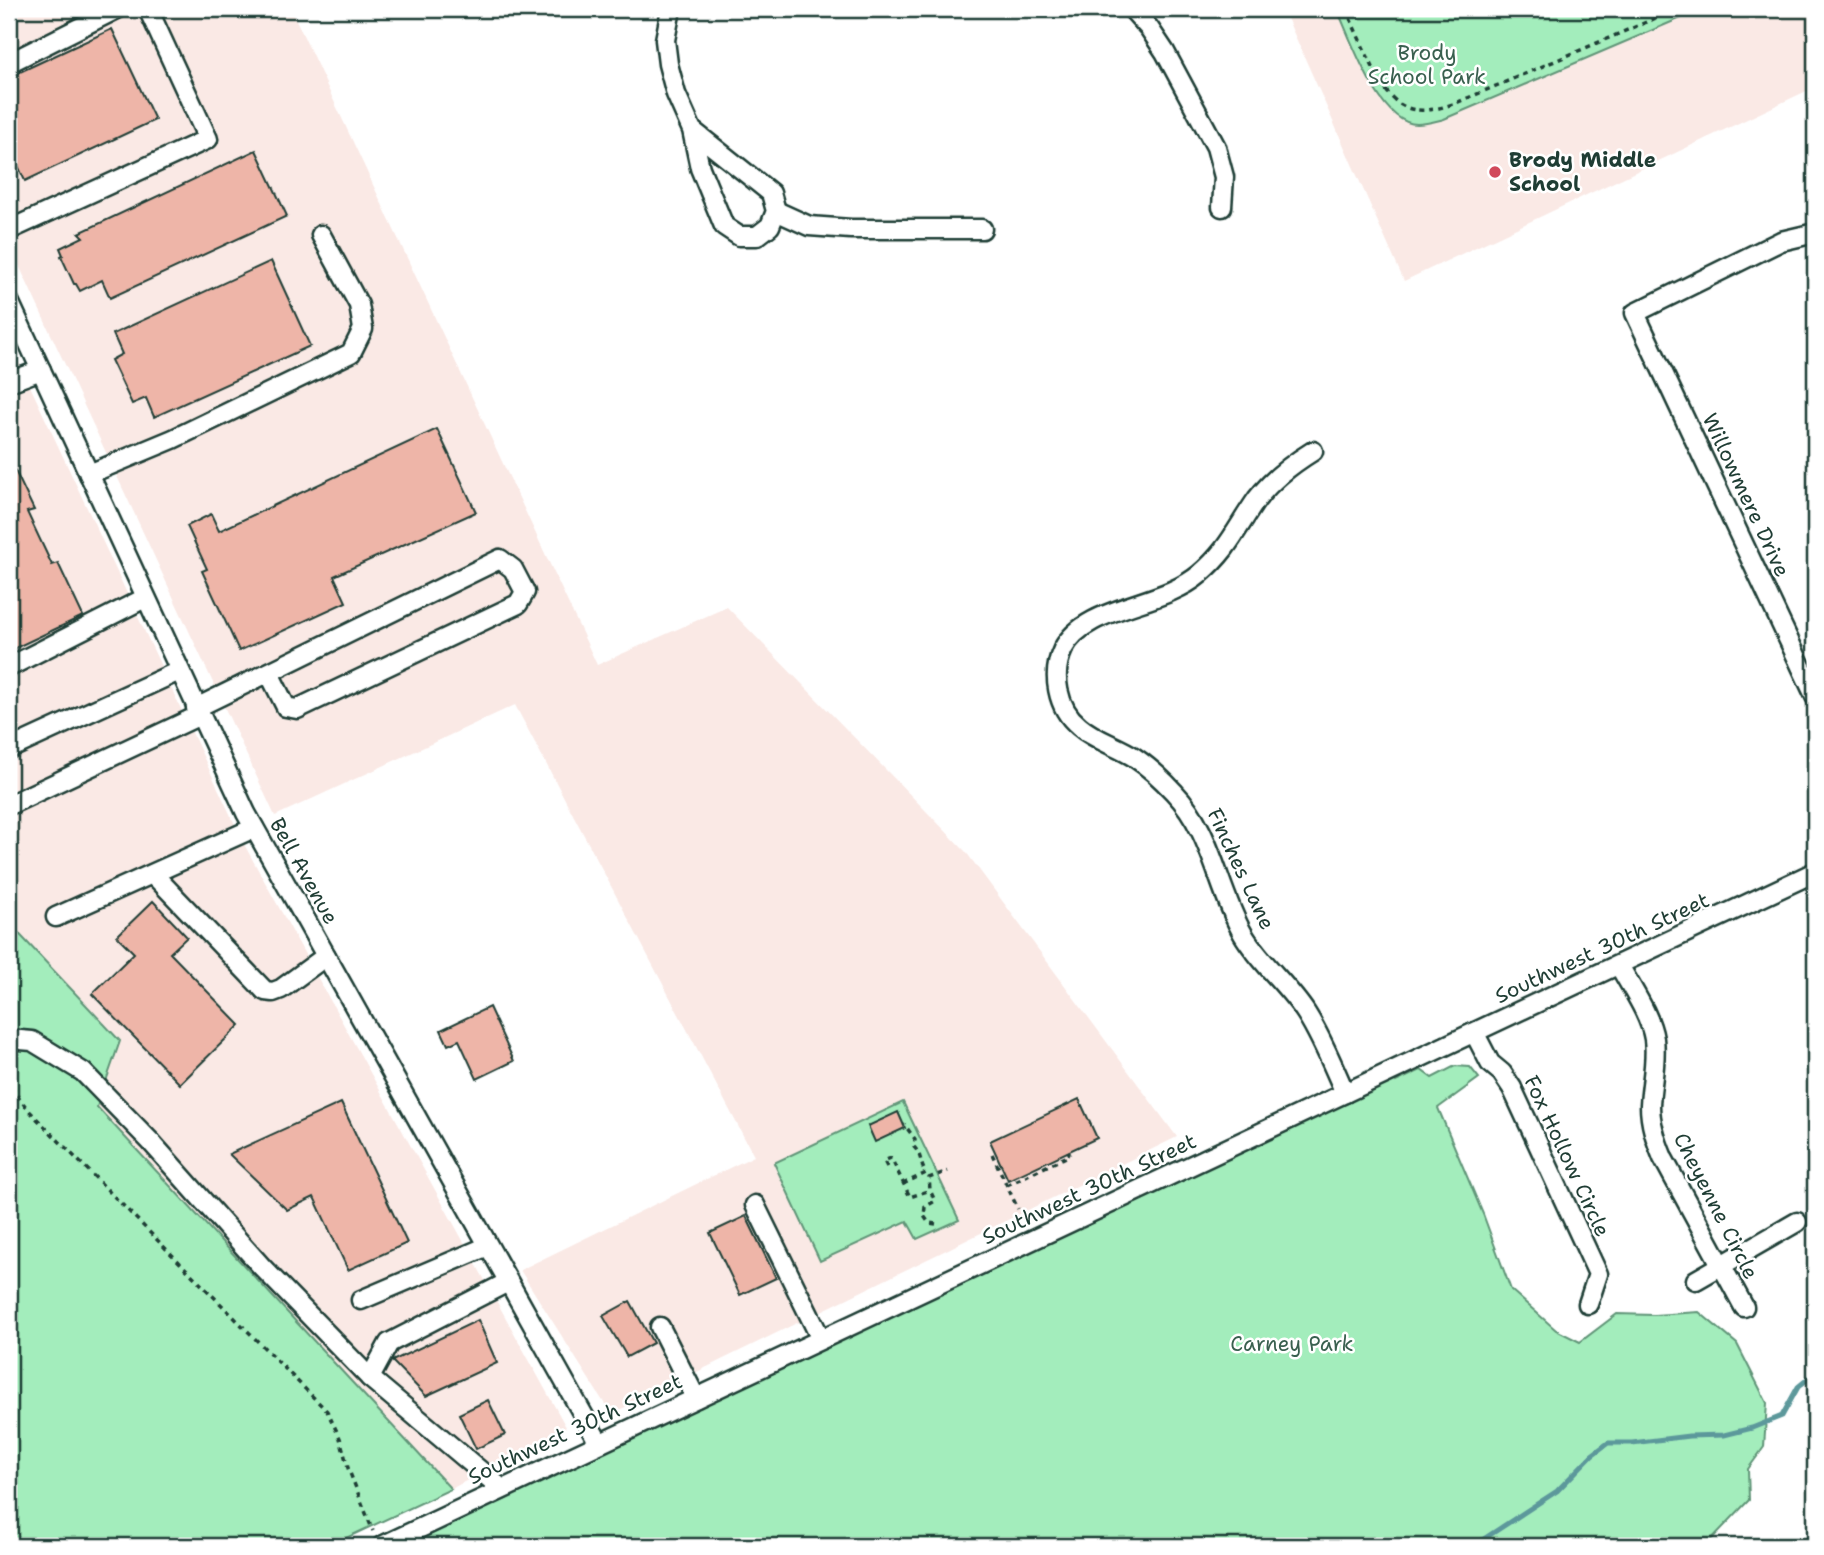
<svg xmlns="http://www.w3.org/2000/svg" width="1824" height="1555" font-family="'Shantell Sans',sans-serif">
<rect width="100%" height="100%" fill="#fff"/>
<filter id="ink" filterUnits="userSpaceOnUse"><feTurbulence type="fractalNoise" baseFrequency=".0143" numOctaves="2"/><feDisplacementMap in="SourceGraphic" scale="14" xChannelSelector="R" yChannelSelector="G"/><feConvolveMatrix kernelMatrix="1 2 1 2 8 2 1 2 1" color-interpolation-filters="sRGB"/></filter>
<g filter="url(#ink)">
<g fill="#fae9e5">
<polygon points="9,9 291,9 597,665 727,607 966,852 1177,1137 611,1414 520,1270 754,1156 515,705 275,816 9,244"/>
<polygon points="1283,9 1815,9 1815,87 1404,281"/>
<polygon points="9,341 245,846 566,1427 451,1489 96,1107 120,1041 9,923"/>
</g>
<g fill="#a3edbc" stroke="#619578" stroke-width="2">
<path d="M1337,9H1702L1444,119C1436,121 1426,124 1417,124C1379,124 1351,39 1337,9Z"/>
<polygon points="9,923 120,1041 97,1107 451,1489 329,1546 9,1546"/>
<polygon points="1455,1066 1470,1067 1479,1078 1438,1108 1483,1214 1511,1290 1556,1330 1580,1342 1617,1314 1654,1315 1699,1312 1737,1344 1767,1403 1764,1447 1748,1469 1749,1500 1705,1546 401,1546 1392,1074 1396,1082 1421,1070 1432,1078"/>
<polygon points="903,1102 959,1220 917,1239 907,1221 820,1261 774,1163"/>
</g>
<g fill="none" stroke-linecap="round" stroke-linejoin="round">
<polyline stroke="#5c989b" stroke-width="5" points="1473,1546 1557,1491 1592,1455 1608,1443 1632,1443 1689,1436 1724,1435 1752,1428 1782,1416 1798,1387 1815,1373"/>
</g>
<g fill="#eeb5a8" stroke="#1f3d34" stroke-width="2">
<polygon points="112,29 155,120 25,181 9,146 9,77"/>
<polygon points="256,150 287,216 110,298 102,280 80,291 76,284 74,284 61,256 63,255 60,248 83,237 79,233"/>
<polygon points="271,261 310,346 154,417 146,398 132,404 111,360 122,354 113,334"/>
<polygon points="437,429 476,512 334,576 346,602 239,651 202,571 207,569 187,526 211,514 219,531"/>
<polygon points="9,458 34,510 27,512 52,565 58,563 83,616 9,651"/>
<polygon points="153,901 187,937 170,953 240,1025 180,1084 92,994 134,953 117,936"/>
<polygon points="489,1007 514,1061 477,1079 459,1040 448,1045 441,1030"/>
<polygon points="1079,1099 1097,1138 1008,1180 990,1141"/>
<polygon points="341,1103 407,1243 348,1270 314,1197 287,1210 229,1154"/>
<polygon points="898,1112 905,1128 875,1142 868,1126"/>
<polygon points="746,1216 776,1278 740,1295 710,1233"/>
<polygon points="630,1301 653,1343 627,1357 603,1316"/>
<polygon points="478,1320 497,1363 426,1396 392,1361"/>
<polygon points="488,1400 505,1435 476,1449 459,1414"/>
</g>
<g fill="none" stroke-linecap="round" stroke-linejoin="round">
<g stroke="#1f3d34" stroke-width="23">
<g id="minor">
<polyline points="671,9 665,40 668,64 676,94 692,130 700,168 724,226 739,236 757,236 770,226 776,211 771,193 692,130"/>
<polyline points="1132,9 1149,28 1165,52 1216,147 1224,177 1222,207"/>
<polyline points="9,63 117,9"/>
<polyline points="776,211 809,226 851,229 982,229"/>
<polyline points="9,230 208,139 148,9"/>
<polyline points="1815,233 1781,241 1635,313 1815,696"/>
<polyline points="9,301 246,813 599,1443"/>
<polyline points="9,382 41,370"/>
<path d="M1313,451C1292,464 1272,479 1257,499C1236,529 1229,549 1200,574C1162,607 1085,605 1063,649C1051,674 1057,708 1079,726C1095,740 1117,746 1134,757C1149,767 1162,779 1174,792C1212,831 1217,888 1243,934C1260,963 1287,984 1306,1013C1322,1038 1333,1066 1345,1093"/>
<polyline points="89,474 173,439 351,353 363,329 359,305 321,235"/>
<polyline points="9,667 145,598"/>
<polyline points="196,708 500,559 513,569 525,592 518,604 297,709 286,707 269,673"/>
<polyline points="9,749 179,671"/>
<polyline points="9,805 200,715"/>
<polyline points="153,874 265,991 273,992 281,989 326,956"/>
<polyline points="56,917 254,828"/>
<path d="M1619,965C1631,988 1650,1014 1654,1039C1657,1062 1651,1083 1650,1105C1650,1124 1656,1141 1663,1158L1744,1307"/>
<polyline points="1475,1034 1490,1063 1502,1073 1512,1088 1598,1274 1588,1304"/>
<polyline points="9,1039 32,1041 83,1072 151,1142 262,1267 370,1378"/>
<polyline points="755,1205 821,1339"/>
<polyline points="1696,1280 1797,1222"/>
<polyline points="361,1300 488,1246"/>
<polyline points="660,1327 696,1398"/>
<polyline points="502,1489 370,1378 389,1343 508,1282"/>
<polyline points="382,1546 1815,872"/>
</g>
</g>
<g stroke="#1f3d34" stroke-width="3.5" stroke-dasharray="5 5" stroke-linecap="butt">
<path d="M1346,9C1354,27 1362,45 1371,63C1391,107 1408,120 1456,103L1677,9"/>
<path d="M9,1077C12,1098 44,1125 59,1141L327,1411L340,1438L348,1468L373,1531"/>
<polyline points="992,1154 1018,1209"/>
<polyline points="887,1167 884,1161 891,1158 910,1197 930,1190"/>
<path d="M903,1184L926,1173C920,1165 922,1155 914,1147L915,1139L904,1124"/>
<polyline points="1007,1185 1070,1155 1068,1151"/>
<polyline points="936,1224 929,1223 924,1216 925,1207 935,1201 930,1190 929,1178 948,1171"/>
<polyline points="1151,1546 1163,1545"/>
<polyline points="1162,1546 1176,1539"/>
</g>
<use href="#minor" stroke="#fff" stroke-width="18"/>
</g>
</g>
<circle fill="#d1495b" stroke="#fff" stroke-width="2.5" cx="1495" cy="172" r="7"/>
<g text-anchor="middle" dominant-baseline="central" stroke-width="5" stroke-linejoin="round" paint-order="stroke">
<g font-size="21" fill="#39604f" stroke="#fff">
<text x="1427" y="53">Brody<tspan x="1427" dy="24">School Park</tspan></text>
<text x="1292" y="1344">Carney Park</text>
</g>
<g font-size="21" font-weight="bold" fill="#1f3d34" stroke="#fff" text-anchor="start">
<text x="1509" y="160">Brody Middle<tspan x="1509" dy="24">School</tspan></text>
</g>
<g font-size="21" fill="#1f3d34" stroke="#fff">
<text transform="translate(1746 495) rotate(65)">Willowmere Drive</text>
<text transform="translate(1241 869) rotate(65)">Finches Lane</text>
<text transform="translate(304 871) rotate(61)">Bell Avenue</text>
<text transform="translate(1602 948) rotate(-25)">Southwest 30th Street</text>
<text transform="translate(1567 1156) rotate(65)">Fox Hollow Circle</text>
<text transform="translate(1089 1189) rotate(-25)">Southwest 30th Street</text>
<text transform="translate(1716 1206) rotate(63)">Cheyenne Circle</text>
<text transform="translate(575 1429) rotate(-25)">Southwest 30th Street</text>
</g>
</g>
<rect width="1824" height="1555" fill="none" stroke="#fff" stroke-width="35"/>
<rect x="18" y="18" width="1789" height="1520" fill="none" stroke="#1f3d34" stroke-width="2.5" filter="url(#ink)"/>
</svg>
